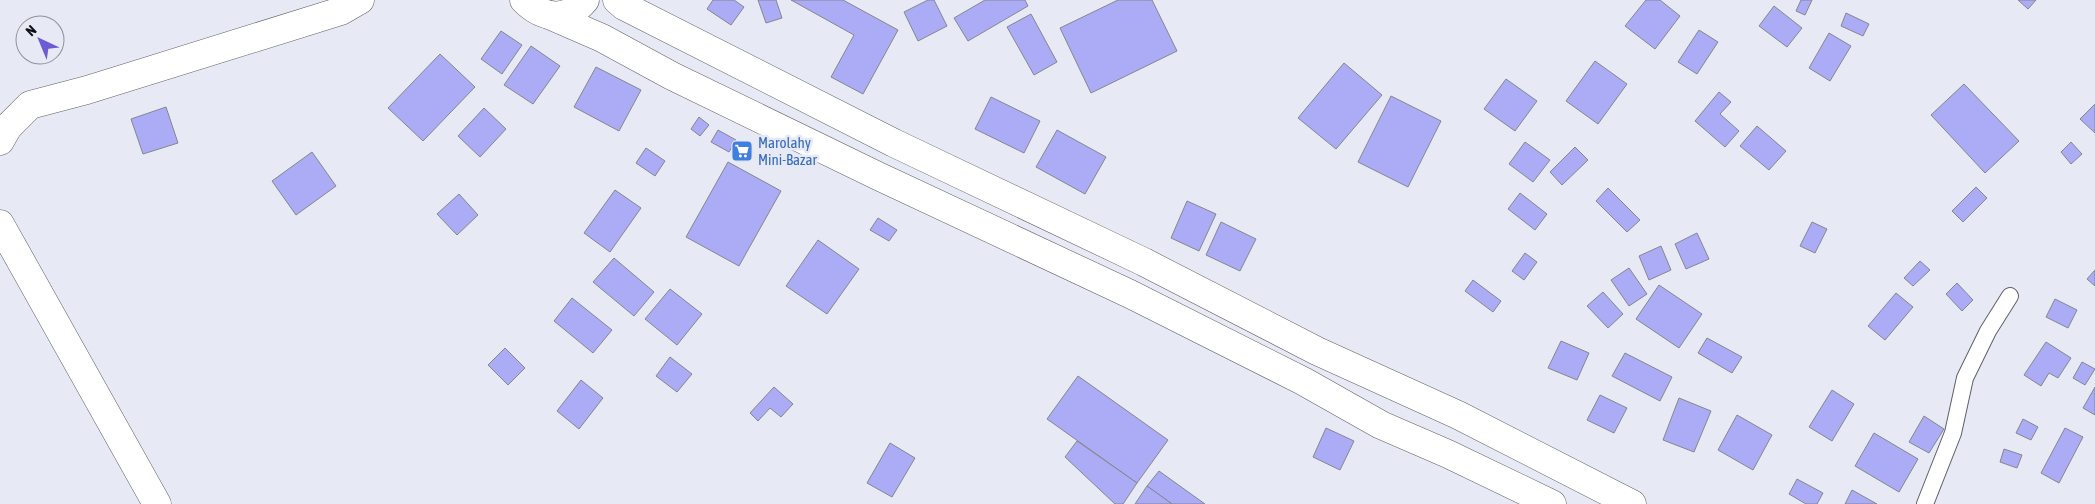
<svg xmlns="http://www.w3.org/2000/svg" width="2095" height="504" font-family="'Asap Condensed',sans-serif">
<rect width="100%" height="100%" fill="#e7e9f4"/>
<g fill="#abacf5" stroke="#858690">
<polygon points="713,0 734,0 744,7 731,25 707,9"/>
<polygon points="758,0 776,0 782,18 766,23"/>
<polygon points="791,0 843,0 898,30 863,94 831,77 854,35"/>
<polygon points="928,0 934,0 947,26 918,41 904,12"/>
<polygon points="985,0 1025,0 1028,6 968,41 954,18"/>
<polygon points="1118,0 1152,0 1177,51 1091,93 1060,28"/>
<polygon points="1646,0 1660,0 1680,16 1655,49 1625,26"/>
<polygon points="1801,0 1812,0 1805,15 1796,11"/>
<polygon points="2018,0 2036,0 2028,9"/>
<polygon points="1774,6 1802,28 1787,47 1759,26"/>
<polygon points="1846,13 1869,24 1863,36 1841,26"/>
<polygon points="1031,14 1057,62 1034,75 1007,27"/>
<polygon points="1699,30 1718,42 1697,74 1678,62"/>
<polygon points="501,31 522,45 502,74 481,59"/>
<polygon points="1829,33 1851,46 1830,81 1809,68"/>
<polygon points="531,46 560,66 533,104 504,85"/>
<polygon points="440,54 475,87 423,141 388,108"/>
<polygon points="1595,61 1627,84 1598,124 1566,101"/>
<polygon points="1344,63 1382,95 1336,149 1298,118"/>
<polygon points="596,67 641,90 619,131 574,107"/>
<polygon points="1506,79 1537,101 1515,131 1484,109"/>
<polygon points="1964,84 2019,141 1985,173 1931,115"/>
<polygon points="1719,92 1731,102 1720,114 1739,131 1725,147 1695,121"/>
<polygon points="1391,96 1441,121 1408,187 1358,162"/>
<polygon points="991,97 1040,121 1024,153 975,129"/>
<polygon points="2095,104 2095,133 2080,119"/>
<polygon points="166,107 178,143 143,154 131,119"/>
<polygon points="484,108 506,129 480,157 458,136"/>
<polygon points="699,117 709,125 700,136 691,129"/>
<polygon points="1757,126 1786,151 1769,170 1740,146"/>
<polygon points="718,130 736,140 729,152 711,142"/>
<polygon points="1057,130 1106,157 1085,194 1036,167"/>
<polygon points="1525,142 1550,160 1533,182 1509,164"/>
<polygon points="2071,142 2082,154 2071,164 2061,152"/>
<polygon points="1575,147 1588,160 1562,185 1550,172"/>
<polygon points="646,148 665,161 655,176 636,163"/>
<polygon points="312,152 336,186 296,215 272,181"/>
<polygon points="728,162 781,191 739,266 686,237"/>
<polygon points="1976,187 1987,198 1963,222 1952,211"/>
<polygon points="1608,188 1640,220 1627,232 1596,201"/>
<polygon points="615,190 641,208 610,252 584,233"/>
<polygon points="1520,193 1547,214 1535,230 1508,209"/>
<polygon points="459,194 478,215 457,235 437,214"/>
<polygon points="1187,201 1216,214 1199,251 1171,238"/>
<polygon points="878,218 897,230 889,241 870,230"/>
<polygon points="1221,222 1256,239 1240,271 1206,255"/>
<polygon points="1812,222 1827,229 1815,253 1800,246"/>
<polygon points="1697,233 1709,259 1686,269 1675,244"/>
<polygon points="818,240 859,269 827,314 786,286"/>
<polygon points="1661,246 1671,270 1649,280 1639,256"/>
<polygon points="1525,253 1537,262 1524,280 1512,271"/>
<polygon points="614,258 654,292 634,316 593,282"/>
<polygon points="1920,261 1930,270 1913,286 1904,278"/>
<polygon points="1629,268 1647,294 1629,306 1611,280"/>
<polygon points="2095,270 2095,286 2087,279"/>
<polygon points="1473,280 1501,301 1493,312 1465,291"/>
<polygon points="1957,283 1973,300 1962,311 1946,294"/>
<polygon points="1659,285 1702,314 1679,348 1636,319"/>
<polygon points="670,289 702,314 677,345 645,319"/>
<polygon points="1603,292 1623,314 1608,328 1587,306"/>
<polygon points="1896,293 1913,307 1885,340 1868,326"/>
<polygon points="572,298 612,330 593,353 554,321"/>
<polygon points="2055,299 2077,310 2068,328 2046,317"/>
<polygon points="1707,338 1742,357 1732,373 1698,353"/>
<polygon points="1561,341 1589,353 1577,380 1548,368"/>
<polygon points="2046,342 2071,358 2058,378 2049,373 2041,386 2024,375"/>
<polygon points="505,348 525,368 508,385 488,365"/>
<polygon points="1625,353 1672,377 1660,401 1612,376"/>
<polygon points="670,357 692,374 677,392 656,376"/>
<polygon points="2082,362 2095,369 2085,385 2073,378"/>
<polygon points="1078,376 1168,440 1137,483 1047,419"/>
<polygon points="581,380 603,398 579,429 557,411"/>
<polygon points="774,387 793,404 781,417 770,408 758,421 750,413"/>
<polygon points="2095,387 2095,415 2083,408"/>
<polygon points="1832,390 1854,404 1832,441 1809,427"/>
<polygon points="1600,395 1627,408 1614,433 1587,420"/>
<polygon points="1679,398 1711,411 1694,452 1663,440"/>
<polygon points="1737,415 1772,435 1753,470 1718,450"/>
<polygon points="1924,416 1944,429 1929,453 1909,442"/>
<polygon points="2023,419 2038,427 2031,440 2016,433"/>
<polygon points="1326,428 1354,441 1340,470 1313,457"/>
<polygon points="2065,428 2083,437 2059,483 2041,473"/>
<polygon points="1874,433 1918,459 1899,492 1855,466"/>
<polygon points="1077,441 1137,483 1123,504 1115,504 1065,457"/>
<polygon points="890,443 915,458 892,497 867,483"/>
<polygon points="2004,449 2022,455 2017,468 2000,462"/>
<polygon points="1159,471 1205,504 1172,504 1147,486"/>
<polygon points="1797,479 1823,493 1817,504 1806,504 1789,494"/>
<polygon points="1147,486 1172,504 1135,504"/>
<polygon points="1852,490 1877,504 1845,504"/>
</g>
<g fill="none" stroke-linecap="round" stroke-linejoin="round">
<g stroke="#5f616a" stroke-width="18">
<polyline id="service" points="1925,504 1953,433 1965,378 1988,331 2010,296"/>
</g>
<g stroke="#5f616a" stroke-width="29">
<g id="minor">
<polyline points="0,141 8,127 30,105 87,90 341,11 360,0"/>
<polyline points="0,224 157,504"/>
</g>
</g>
<g stroke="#5f616a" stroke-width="29">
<g id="tertiary">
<path d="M524,0C543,19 567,22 585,0"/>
<polyline points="617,0 624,6 894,143 1144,262 1317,351 1458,415 1632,504"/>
<polyline points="549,15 602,38 672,76 878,176 1130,294 1303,381 1381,425 1448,454 1552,504"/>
</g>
</g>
<use href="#service" stroke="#fff" stroke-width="16"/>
<use href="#minor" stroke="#fff" stroke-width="28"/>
<use href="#tertiary" stroke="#fff" stroke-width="28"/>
</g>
<defs>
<g id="supermarket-square" transform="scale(1.125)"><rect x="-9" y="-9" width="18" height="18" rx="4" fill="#3f7fe0" stroke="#e7e9f4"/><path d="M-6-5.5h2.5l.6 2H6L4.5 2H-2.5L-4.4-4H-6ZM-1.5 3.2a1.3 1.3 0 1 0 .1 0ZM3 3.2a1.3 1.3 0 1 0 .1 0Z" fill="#fff"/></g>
</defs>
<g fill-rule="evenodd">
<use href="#supermarket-square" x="742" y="151"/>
</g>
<g text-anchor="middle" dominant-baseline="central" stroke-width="5" stroke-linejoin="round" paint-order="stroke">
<g font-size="15" fill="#366cbe" stroke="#e7e9f4" text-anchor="start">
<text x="758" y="142">Marolahy<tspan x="758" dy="17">Mini-Bazar</tspan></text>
</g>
</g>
<g transform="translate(40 40) rotate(316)"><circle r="24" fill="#e7e9f4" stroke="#90919a"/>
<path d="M0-4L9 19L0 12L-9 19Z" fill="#6b5bd5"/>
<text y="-8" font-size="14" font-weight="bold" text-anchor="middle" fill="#0d0e12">N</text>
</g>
</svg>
